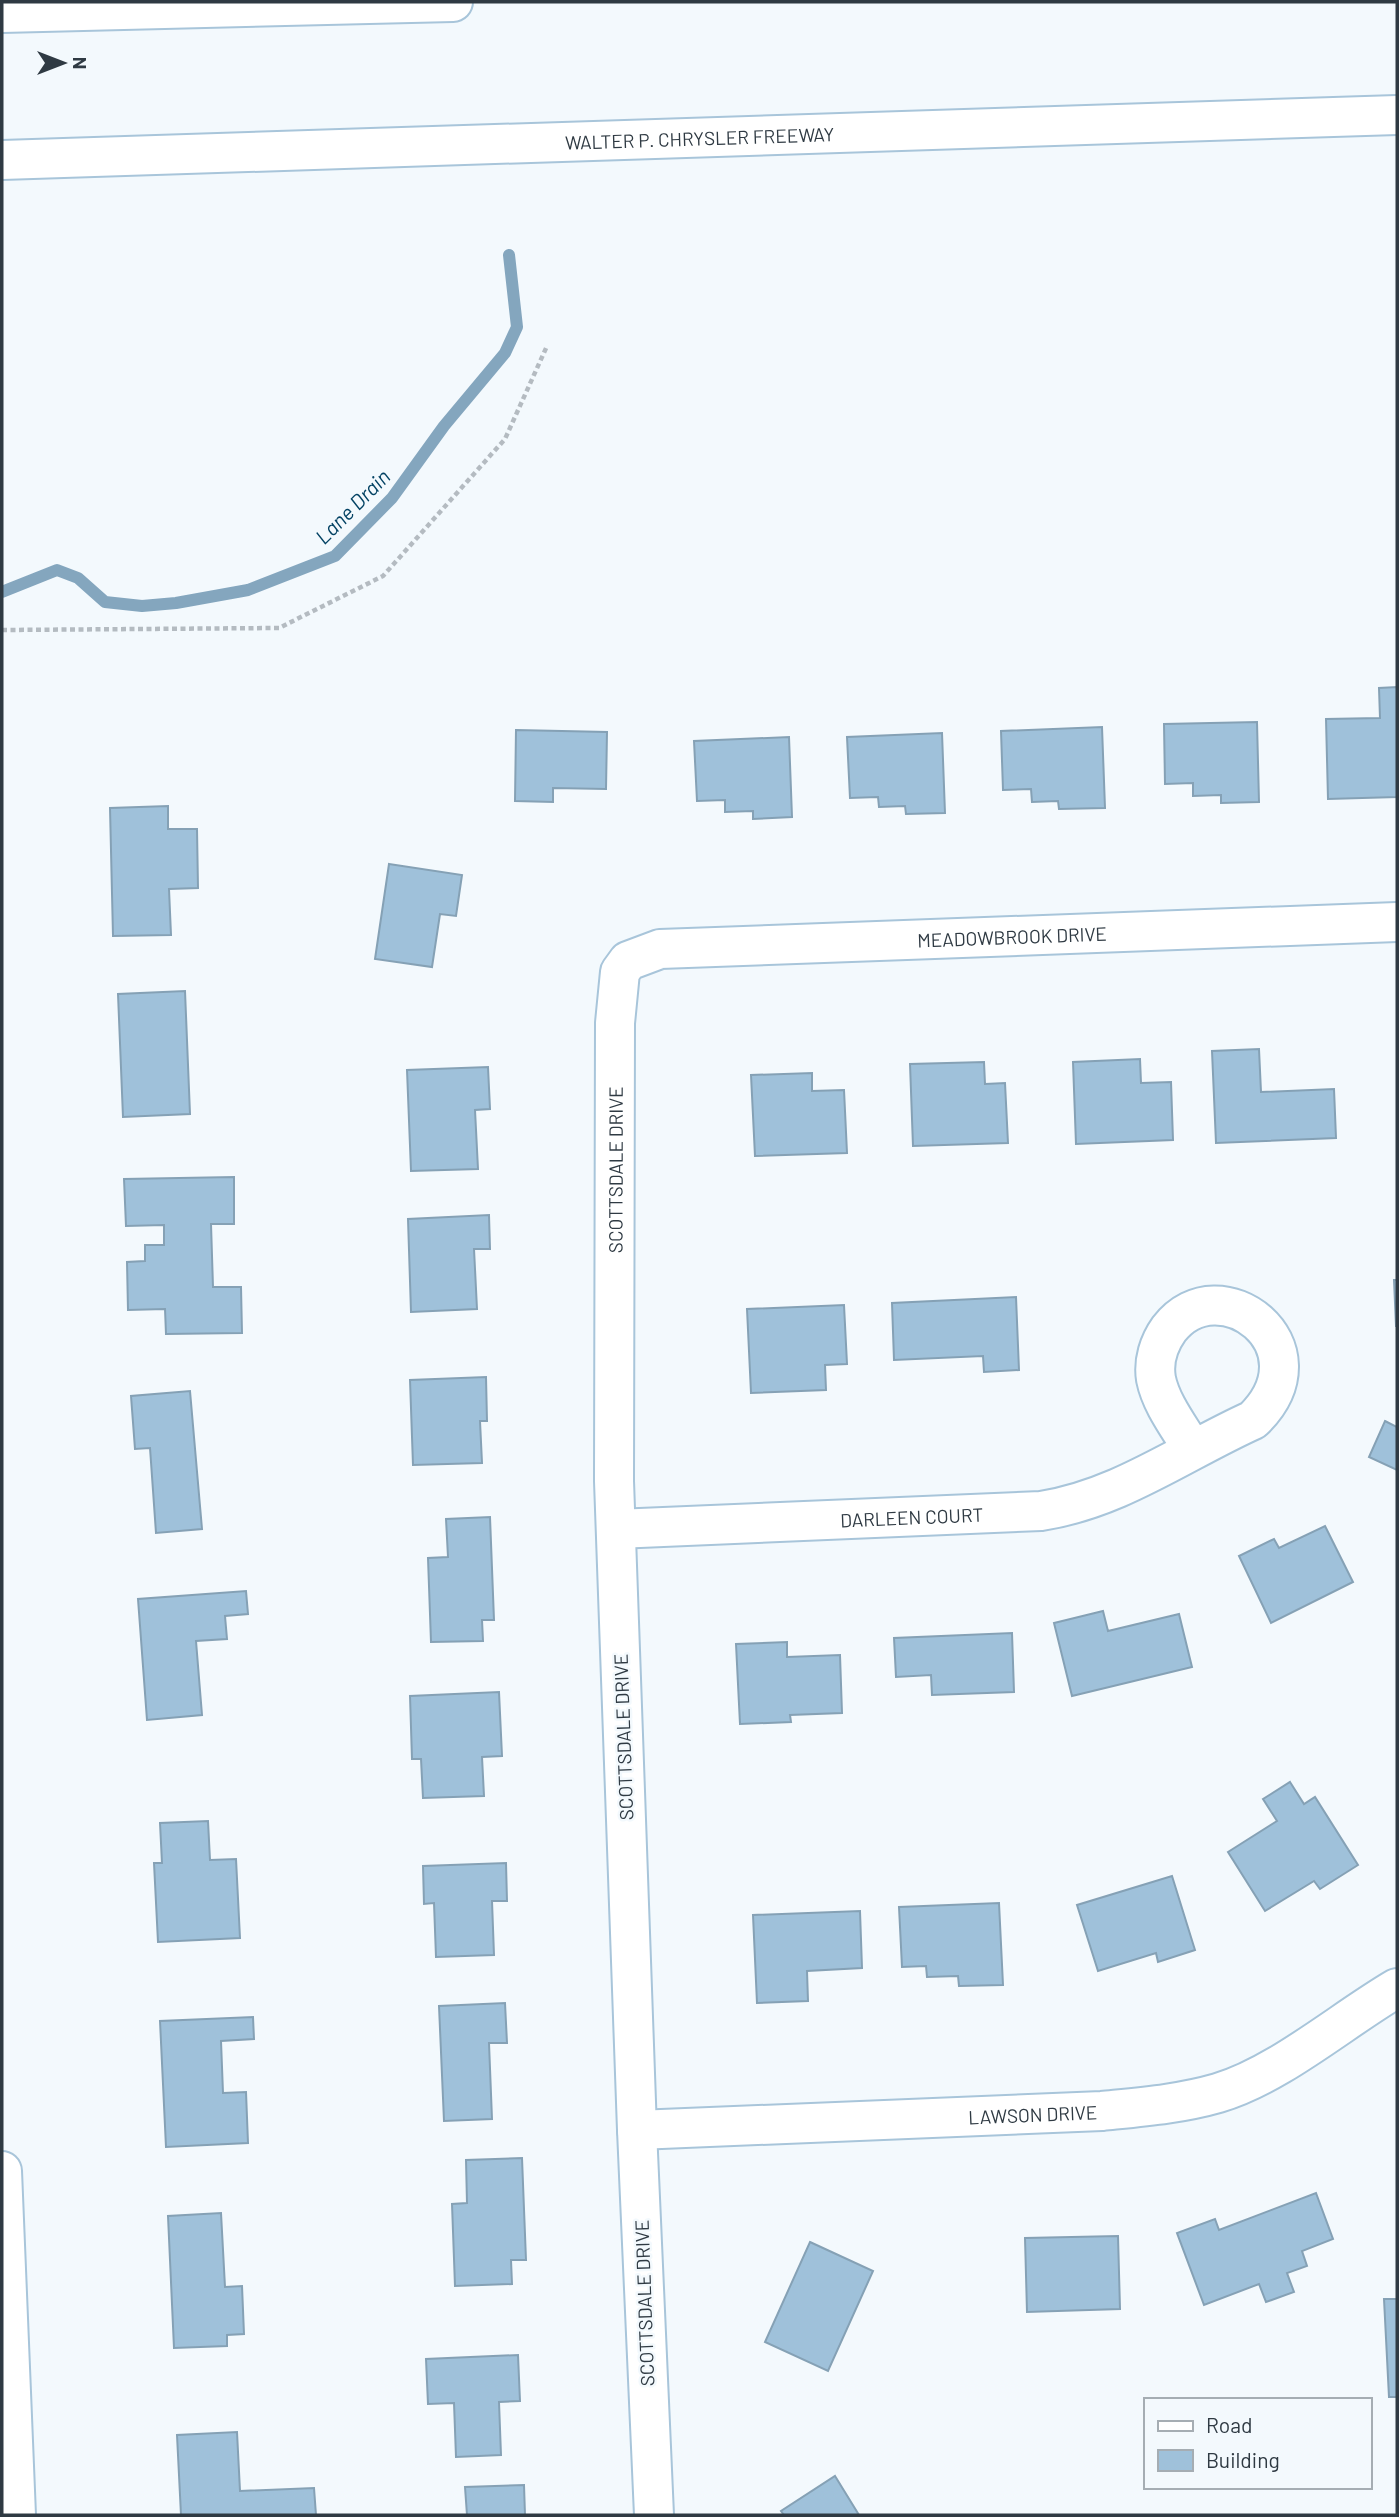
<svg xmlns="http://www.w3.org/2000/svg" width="1399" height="2517" font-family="Barlow,sans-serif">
<rect width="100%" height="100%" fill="#f3f9fd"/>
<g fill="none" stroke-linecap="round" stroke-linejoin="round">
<polyline stroke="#84a6be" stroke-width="12" points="2,592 57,570 78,578 105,602 142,606 176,603 248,590 335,556 392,498 444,426 505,353 517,327 509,255"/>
</g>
<g fill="#9fc1da" stroke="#85a1b5" stroke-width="2">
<polygon points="1397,687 1397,797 1328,799 1326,719 1380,718 1379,688"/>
<polygon points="1257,722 1259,802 1221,803 1221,795 1193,796 1193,783 1165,784 1164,724"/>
<polygon points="1102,727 1105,808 1059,809 1058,801 1032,802 1031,789 1003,790 1001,731"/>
<polygon points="516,730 607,732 606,789 553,788 553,802 515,801"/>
<polygon points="942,733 945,813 906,814 905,806 879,807 878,797 850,798 847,737"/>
<polygon points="789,737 792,817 753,819 753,811 725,812 725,800 697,801 694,741"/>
<polygon points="168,806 168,829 197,829 198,888 169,889 171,935 113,936 110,808"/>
<polygon points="389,864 462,875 456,916 440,914 432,967 375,959"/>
<polygon points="185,991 190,1114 123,1117 118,994"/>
<polygon points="1259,1049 1261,1092 1334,1089 1336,1138 1216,1143 1212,1051"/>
<polygon points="1140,1059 1141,1083 1171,1082 1173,1140 1076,1144 1073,1062"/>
<polygon points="984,1062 985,1084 1005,1083 1008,1143 913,1146 910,1064"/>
<polygon points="488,1067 490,1109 475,1110 478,1169 411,1171 407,1070"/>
<polygon points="812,1073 812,1091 844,1090 847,1153 755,1156 751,1075"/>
<polygon points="234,1177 234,1224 211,1224 213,1287 241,1287 242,1333 166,1334 165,1309 128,1310 127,1262 145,1261 145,1245 164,1245 164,1225 126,1226 124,1179"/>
<polygon points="489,1215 490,1249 474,1249 477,1309 411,1312 408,1219"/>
<polygon points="1394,1280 1397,1280 1397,1326 1396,1326"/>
<polygon points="1016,1297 1019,1370 984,1372 983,1356 894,1360 892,1303"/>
<polygon points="844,1305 847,1364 825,1365 826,1390 751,1393 747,1309"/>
<polygon points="486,1377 487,1421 480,1421 482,1463 413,1465 410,1380"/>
<polygon points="190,1391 202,1529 156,1533 150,1448 135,1449 131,1396"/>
<polygon points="1385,1421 1397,1427 1397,1470 1369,1457"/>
<polygon points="490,1517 494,1620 482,1620 483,1641 431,1642 428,1558 448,1557 446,1519"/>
<polygon points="1325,1526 1353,1582 1271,1623 1239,1556 1274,1539 1279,1548"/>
<polygon points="246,1591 248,1614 225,1616 227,1639 196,1641 202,1715 147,1720 138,1599"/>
<polygon points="1103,1611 1108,1631 1179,1614 1192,1667 1072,1696 1054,1623"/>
<polygon points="1012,1633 1014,1692 932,1695 931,1675 896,1677 894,1638"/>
<polygon points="787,1642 787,1657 840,1655 842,1713 790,1715 791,1722 740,1724 736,1644"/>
<polygon points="499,1692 502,1756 482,1757 484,1796 423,1798 421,1759 412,1759 410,1696"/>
<polygon points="1290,1782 1304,1804 1315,1797 1358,1865 1320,1889 1314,1881 1265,1911 1228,1852 1277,1821 1263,1799"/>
<polygon points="208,1821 210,1860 236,1859 240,1938 158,1942 154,1863 162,1863 160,1823"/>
<polygon points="506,1863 507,1901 492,1901 494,1955 436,1957 434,1903 424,1904 423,1866"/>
<polygon points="1172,1876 1195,1950 1158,1962 1156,1953 1098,1971 1077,1905"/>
<polygon points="999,1903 1003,1985 959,1986 958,1976 927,1977 926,1966 902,1967 899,1907"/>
<polygon points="860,1911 862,1968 807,1971 808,2001 757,2003 753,1915"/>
<polygon points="505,2003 507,2043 489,2043 492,2119 444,2121 439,2006"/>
<polygon points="253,2017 254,2039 221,2041 223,2093 246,2092 248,2143 166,2147 160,2021"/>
<polygon points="522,2158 526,2260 511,2260 512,2284 455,2286 452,2204 467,2203 466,2160"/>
<polygon points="1316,2193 1333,2239 1302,2251 1307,2266 1287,2273 1294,2292 1266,2302 1259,2284 1204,2305 1177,2233 1215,2219 1219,2230"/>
<polygon points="221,2213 225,2287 242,2286 244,2334 227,2335 227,2346 174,2348 168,2216"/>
<polygon points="1118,2236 1120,2309 1027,2312 1025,2238"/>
<polygon points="810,2242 873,2271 828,2371 765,2342"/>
<polygon points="1384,2299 1397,2299 1397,2397 1389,2397"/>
<polygon points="518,2355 520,2401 499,2402 501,2455 456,2457 454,2403 428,2404 426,2359"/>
<polygon points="237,2432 240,2491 314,2488 316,2515 181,2515 177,2435"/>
<polygon points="835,2476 859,2515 784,2515 781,2511"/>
<polygon points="524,2485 525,2515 467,2515 465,2487"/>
</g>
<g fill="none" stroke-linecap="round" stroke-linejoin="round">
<g stroke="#a8c5da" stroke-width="42">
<g id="minor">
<path id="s1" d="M616,1529L1041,1511C1119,1499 1182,1452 1253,1420C1329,1346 1219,1264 1169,1329C1159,1343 1153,1361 1156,1379C1161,1404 1180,1428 1193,1450"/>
<path id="s2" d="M637,2130L1102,2111C1141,2107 1180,2104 1218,2093C1279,2075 1342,2020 1397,1988"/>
<polyline points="2,2171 16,2515"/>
<path id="s3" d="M654,2515L637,2130L614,1481L615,1023L620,972L628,961L660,949L1397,922"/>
</g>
</g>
<g stroke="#a8c5da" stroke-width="42">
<g id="highway">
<polyline points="2,13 453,2"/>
<path id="s4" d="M2,160L1397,115"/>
</g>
</g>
<polyline stroke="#b4bbc1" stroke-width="4.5" stroke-dasharray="5 3.5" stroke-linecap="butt" points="2,630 279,628 383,576 505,439 547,346"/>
<use href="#minor" stroke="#fff" stroke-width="38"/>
<use href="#highway" stroke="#fff" stroke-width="38"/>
</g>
<g text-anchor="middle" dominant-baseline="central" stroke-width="5" stroke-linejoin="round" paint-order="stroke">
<g font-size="19" fill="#2f3a43" stroke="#f3f9fd">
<text stroke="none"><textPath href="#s4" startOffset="698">WALTER P. CHRYSLER FREEWAY</textPath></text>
<text stroke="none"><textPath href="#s3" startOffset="1944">MEADOWBROOK DRIVE</textPath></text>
<text stroke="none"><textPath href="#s3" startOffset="1346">SCOTTSDALE DRIVE</textPath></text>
<text stroke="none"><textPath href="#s1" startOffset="296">DARLEEN COURT</textPath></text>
<text transform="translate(623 1737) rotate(-92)">SCOTTSDALE DRIVE</text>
<text stroke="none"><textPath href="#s2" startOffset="396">LAWSON DRIVE</textPath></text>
<text transform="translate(644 2303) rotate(-92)">SCOTTSDALE DRIVE</text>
</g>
<g font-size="21" font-style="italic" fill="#044364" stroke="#f3f9fd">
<text transform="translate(352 506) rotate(-45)">Lane Drain</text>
</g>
</g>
<rect width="1399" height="2517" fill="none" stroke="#2f3a43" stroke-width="7"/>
<rect x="1144" y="2398" width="228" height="91" fill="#f3f9fd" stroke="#a5adb3" stroke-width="2"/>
<rect x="1158" y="2421" width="35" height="10" fill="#ffffff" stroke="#a5adb3" stroke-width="2"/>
<text x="1206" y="2433" font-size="21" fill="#2f3a43">Road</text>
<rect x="1158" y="2450" width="35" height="21" fill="#9fc1da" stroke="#a5adb3" stroke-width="2"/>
<text x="1206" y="2468" font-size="21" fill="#2f3a43">Building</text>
<g transform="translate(63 63) rotate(90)" stroke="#f3f9fd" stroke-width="5" paint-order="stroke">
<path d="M0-5L12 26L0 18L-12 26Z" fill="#2f3a43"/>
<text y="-10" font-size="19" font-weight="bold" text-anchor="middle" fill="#2f3a43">N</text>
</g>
</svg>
